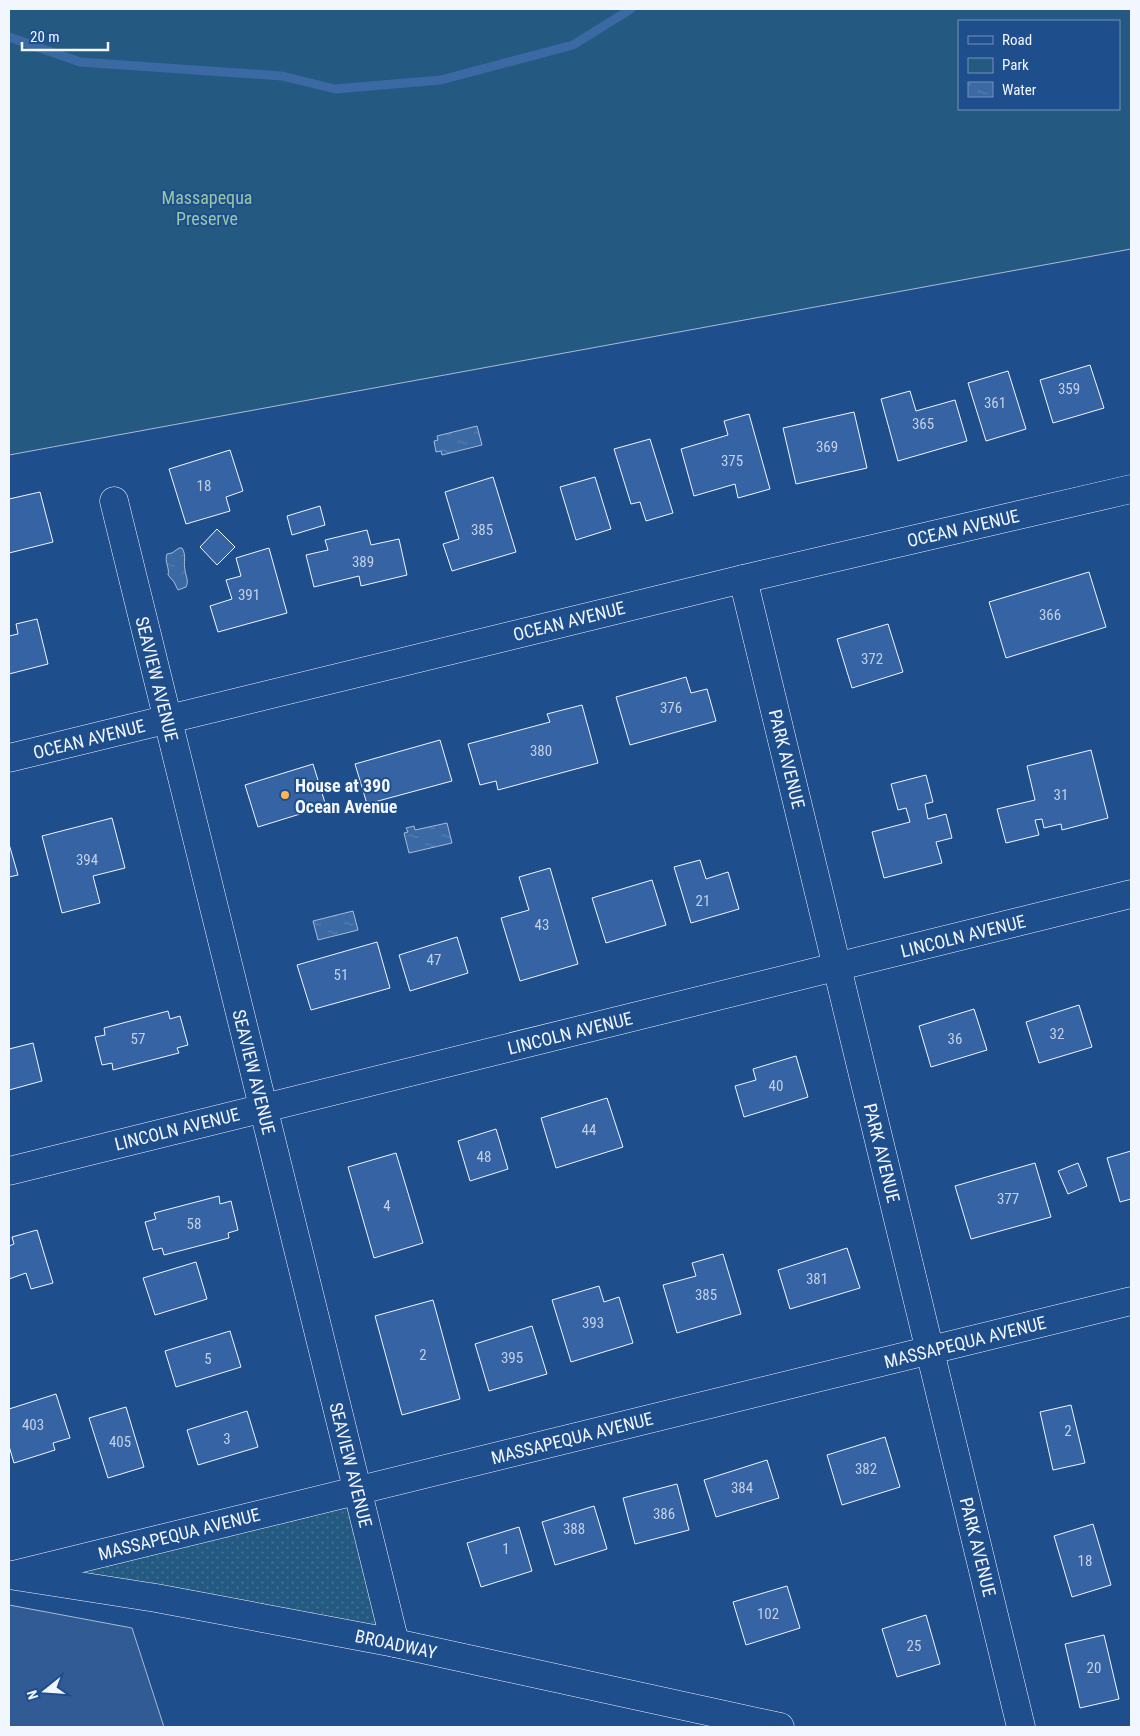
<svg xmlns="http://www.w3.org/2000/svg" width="1140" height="1736" font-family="'Roboto Condensed',sans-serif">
<defs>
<pattern id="grass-dots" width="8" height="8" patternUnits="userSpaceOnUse" patternTransform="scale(1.25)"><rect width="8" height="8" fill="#245a82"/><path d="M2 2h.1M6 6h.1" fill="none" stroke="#447295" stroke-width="1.8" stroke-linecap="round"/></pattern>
<pattern id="water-ripples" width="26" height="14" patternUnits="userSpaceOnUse" patternTransform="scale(1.25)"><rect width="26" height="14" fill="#3b69a3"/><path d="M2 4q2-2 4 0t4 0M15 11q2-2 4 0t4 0" fill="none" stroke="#587fb1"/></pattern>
</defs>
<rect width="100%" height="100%" fill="#1f4e8c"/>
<polygon fill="url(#grass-dots)" stroke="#a8bbd7" points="353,1498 389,1635 36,1574"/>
<path fill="#245a82" stroke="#a8bbd7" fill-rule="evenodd" d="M9,9H1131V249L9,455ZM959,21H1119V109H959Z"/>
<polygon fill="#305b95" stroke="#a8bbd7" points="9,1605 132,1628 164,1727 9,1727"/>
<g fill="url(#water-ripples)" stroke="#a8bbd7">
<polygon points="477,426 482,445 442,455 441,451 436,452 434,441 438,440 437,436"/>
<path d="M179,548H182C187,556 183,562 185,570C186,577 189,581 186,587L178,590L174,582L168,575C170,568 164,562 167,554L172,553Z"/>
<polygon points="447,823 452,843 409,853 404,833 408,832 406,828 414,826 415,830"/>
<polygon points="353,911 358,930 318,940 313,921"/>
</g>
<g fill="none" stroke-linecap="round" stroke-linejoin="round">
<polyline stroke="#3b69a3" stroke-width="9" points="9,37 80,62 282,76 335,89 441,80 573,45 631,9"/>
</g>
<g fill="#3563a3" stroke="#f2f6ff">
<polygon points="1090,365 1104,408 1053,423 1040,380"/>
<polygon points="1008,371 1026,429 986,441 968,383"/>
<polygon points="910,391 916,411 955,400 967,441 898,461 881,399"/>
<polygon points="854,412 867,468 796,484 783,428"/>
<polygon points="749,414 770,489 738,498 735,484 694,496 681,449 728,435 724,421"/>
<polygon points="650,439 673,513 646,521 640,502 631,504 614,449"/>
<polygon points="230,450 243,491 226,497 230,511 186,524 169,469"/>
<polygon points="493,477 516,552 452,571 443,544 459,539 445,492"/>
<polygon points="595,477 611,529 576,540 560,487"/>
<polygon points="40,492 53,542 9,553 9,499"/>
<polygon points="320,506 325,525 292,535 287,516"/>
<polygon points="217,529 235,547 217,565 200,547"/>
<polygon points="367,530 371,545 399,539 407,575 361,586 359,576 314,587 306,555 328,550 325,540"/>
<polygon points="269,548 287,613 218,632 210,606 232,599 226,580 241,576 236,558"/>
<polygon points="1089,572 1106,627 1006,658 989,602"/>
<polygon points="37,619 48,664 9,674 9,636 18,634 16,624"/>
<polygon points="888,624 903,672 852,688 837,639"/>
<polygon points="686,677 691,693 707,689 716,721 630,745 616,697"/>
<polygon points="582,705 598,763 498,790 496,781 480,785 468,744 550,722 547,714"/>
<polygon points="440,740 452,781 367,804 355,764"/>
<polygon points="1091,750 1108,818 1062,830 1061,824 1044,828 1042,819 1035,820 1039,835 1006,843 997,809 1035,800 1027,766"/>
<polygon points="313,764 326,806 258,827 245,785"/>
<polygon points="926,775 933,802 925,804 928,819 946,814 952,838 936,842 942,863 884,878 872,832 910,822 906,808 898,810 891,784"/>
<polygon points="112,818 125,868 93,876 100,903 62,913 42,836"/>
<polygon points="9,844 18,875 9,877"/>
<polygon points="700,860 706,879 728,872 739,909 691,923 674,867"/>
<polygon points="550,868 578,964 520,981 501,918 529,910 519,877"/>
<polygon points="652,880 666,925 606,943 592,898"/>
<polygon points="457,937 468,973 410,991 399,955"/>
<polygon points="377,942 390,988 311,1010 297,965"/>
<polygon points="1079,1005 1092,1047 1039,1063 1026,1022"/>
<polygon points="974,1009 987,1050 931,1067 919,1026"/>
<polygon points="168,1011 170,1019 180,1016 188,1045 177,1048 179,1053 113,1070 112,1063 102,1065 95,1037 105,1035 104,1028"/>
<polygon points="33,1043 42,1081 9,1090 9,1049"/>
<polygon points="796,1056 808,1097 744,1117 735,1086 756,1080 753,1069"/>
<polygon points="607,1098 623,1147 556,1168 541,1118"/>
<polygon points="496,1129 508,1169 470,1181 458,1141"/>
<polygon points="1131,1151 1131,1199 1120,1202 1107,1158"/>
<polygon points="396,1153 423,1243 374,1258 348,1167"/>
<polygon points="1035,1163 1051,1217 971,1239 955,1186"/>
<polygon points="1078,1163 1087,1186 1068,1194 1058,1171"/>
<polygon points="219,1196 220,1204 231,1201 238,1230 228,1233 229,1238 164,1255 162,1248 153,1250 145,1222 156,1219 154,1213"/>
<polygon points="37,1230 53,1283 31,1289 26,1273 9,1279 9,1246 14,1244 12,1237"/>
<polygon points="847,1248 860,1288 790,1309 778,1270"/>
<polygon points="723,1254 741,1314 677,1333 663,1285 696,1276 692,1263"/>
<polygon points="196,1262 207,1299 155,1315 143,1278"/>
<polygon points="599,1286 604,1302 619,1297 633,1343 571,1362 552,1300"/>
<polygon points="433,1300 460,1399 402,1415 375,1316"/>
<polygon points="532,1326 547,1374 489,1391 475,1344"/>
<polygon points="230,1331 241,1367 176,1387 165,1351"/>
<polygon points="56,1394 70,1438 53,1443 55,1450 14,1463 9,1446 9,1409"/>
<polygon points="1071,1405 1085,1463 1053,1470 1040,1412"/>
<polygon points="126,1407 144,1467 108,1478 89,1418"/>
<polygon points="247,1411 258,1447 198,1465 187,1430"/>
<polygon points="885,1437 900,1487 842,1505 827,1455"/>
<polygon points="767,1460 779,1498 716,1517 704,1480"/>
<polygon points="677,1484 689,1530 635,1544 623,1498"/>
<polygon points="594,1506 607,1549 555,1565 542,1522"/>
<polygon points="1093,1524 1111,1585 1072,1597 1054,1536"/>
<polygon points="519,1527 532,1571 481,1587 467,1543"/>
<polygon points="787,1586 800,1628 746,1645 733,1602"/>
<polygon points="926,1615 940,1664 897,1677 882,1629"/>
<polygon points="1104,1635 1119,1699 1080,1708 1065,1644"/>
</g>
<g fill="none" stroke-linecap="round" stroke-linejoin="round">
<g stroke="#f2f6ff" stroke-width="29">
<g id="minor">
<polyline points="114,501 395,1643"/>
<polyline points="743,579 1021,1727"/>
<polyline points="9,758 743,579 1131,489"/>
<polyline points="9,1171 1131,894"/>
<polyline points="13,1575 1131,1301"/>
</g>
</g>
<g stroke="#f2f6ff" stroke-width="29">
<polyline id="major" points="9,1575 156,1598 395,1643 780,1727"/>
</g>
<use href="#minor" stroke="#1f4e8c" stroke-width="28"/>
<use href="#major" stroke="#1f4e8c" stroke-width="28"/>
</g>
<circle fill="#ffb74d" stroke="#1f4e8c" stroke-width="2" cx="285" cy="795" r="5"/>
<g text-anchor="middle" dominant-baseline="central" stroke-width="4" stroke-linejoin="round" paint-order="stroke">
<g font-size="15" fill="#c3d1e8">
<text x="1069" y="389">359</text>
<text x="995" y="403">361</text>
<text x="923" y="424">365</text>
<text x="827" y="447">369</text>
<text x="732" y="461">375</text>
<text x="204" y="486">18</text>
<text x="482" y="530">385</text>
<text x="363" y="562">389</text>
<text x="249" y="595">391</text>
<text x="1050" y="615">366</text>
<text x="872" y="659">372</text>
<text x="671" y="708">376</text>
<text x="541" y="751">380</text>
<text x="1061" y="795">31</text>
<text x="87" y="860">394</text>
<text x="703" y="901">21</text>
<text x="542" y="925">43</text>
<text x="434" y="960">47</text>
<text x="341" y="975">51</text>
<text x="1057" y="1034">32</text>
<text x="138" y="1039">57</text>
<text x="955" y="1039">36</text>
<text x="776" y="1086">40</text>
<text x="589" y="1130">44</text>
<text x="484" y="1157">48</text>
<text x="1008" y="1199">377</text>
<text x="387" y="1206">4</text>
<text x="194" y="1224">58</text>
<text x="817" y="1279">381</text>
<text x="706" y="1295">385</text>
<text x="593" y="1323">393</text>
<text x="423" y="1355">2</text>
<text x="512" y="1358">395</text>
<text x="208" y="1359">5</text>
<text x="33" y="1425">403</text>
<text x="1068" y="1431">2</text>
<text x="227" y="1439">3</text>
<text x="120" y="1442">405</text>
<text x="866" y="1469">382</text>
<text x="742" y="1488">384</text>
<text x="664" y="1514">386</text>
<text x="574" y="1529">388</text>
<text x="506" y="1549">1</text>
<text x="1085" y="1561">18</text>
<text x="768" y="1614">102</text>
<text x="914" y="1646">25</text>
<text x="1094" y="1668">20</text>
</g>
<g font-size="18" fill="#97c8a6" stroke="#1f4e8c">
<text x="207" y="197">Massapequa<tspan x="207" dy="21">Preserve</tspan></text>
</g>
<g font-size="18" fill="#f2f6ff" stroke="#1f4e8c">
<text transform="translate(963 528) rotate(-13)">OCEAN AVENUE</text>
<text transform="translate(569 621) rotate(-14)">OCEAN AVENUE</text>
<text transform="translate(157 679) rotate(76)">SEAVIEW AVENUE</text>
<text transform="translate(89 739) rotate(-14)">OCEAN AVENUE</text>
<text transform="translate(787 759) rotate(76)">PARK AVENUE</text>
<text transform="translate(963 936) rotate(-14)">LINCOLN AVENUE</text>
<text transform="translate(570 1033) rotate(-14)">LINCOLN AVENUE</text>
<text transform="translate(254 1072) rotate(76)">SEAVIEW AVENUE</text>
<text transform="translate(177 1129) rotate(-14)">LINCOLN AVENUE</text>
<text transform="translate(882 1153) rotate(76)">PARK AVENUE</text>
<text transform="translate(965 1342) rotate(-14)">MASSAPEQUA AVENUE</text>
<text transform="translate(572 1438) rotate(-14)">MASSAPEQUA AVENUE</text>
<text transform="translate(351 1465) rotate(76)">SEAVIEW AVENUE</text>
<text transform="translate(179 1534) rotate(-14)">MASSAPEQUA AVENUE</text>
<text transform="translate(978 1547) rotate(76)">PARK AVENUE</text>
<text transform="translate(396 1644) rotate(12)">BROADWAY</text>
</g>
<g font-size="18" font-weight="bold" fill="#f2f6ff" stroke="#1f4e8c" text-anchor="start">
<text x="295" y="785">House at 390<tspan x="295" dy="21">Ocean Avenue</tspan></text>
</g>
</g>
<rect width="1140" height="1736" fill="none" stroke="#f2f6ff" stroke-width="20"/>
<rect x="958" y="20" width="162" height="90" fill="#1f4e8c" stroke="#7391ba"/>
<rect x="968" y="36" width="25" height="8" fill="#1f4e8c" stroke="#7391ba"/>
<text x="1002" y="45" font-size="15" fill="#f2f6ff">Road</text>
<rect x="968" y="58" width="25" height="15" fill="#245a82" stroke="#7391ba"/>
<text x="1002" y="70" font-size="15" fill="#f2f6ff">Park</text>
<rect x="968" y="82" width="25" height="15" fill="url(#water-ripples)" stroke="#7391ba"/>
<text x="1002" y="95" font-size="15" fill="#f2f6ff">Water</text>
<g transform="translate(45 1691) rotate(253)" stroke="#1f4e8c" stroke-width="4" paint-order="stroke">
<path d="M0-4L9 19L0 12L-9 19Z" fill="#f2f6ff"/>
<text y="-8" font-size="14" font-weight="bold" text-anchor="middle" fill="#f2f6ff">N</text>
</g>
<path d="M22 42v8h86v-8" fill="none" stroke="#f2f6ff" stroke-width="2.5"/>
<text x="30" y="42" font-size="15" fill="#f2f6ff" stroke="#1f4e8c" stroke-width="4" paint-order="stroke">20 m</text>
</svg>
